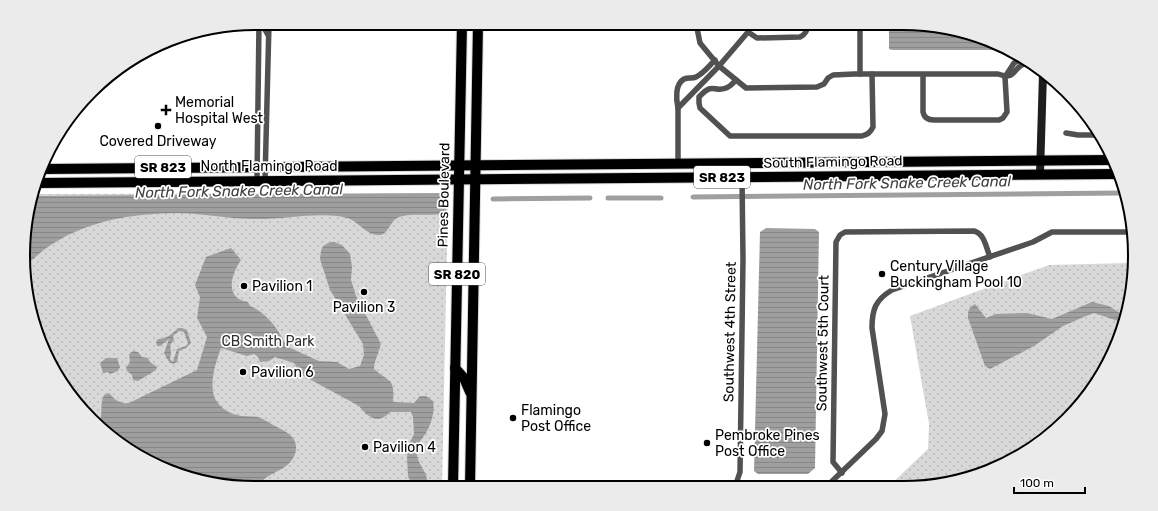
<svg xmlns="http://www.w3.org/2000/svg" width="1158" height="511" font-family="Rubik,sans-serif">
<defs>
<pattern id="grass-dots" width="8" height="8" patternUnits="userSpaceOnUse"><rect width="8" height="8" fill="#d8d8d8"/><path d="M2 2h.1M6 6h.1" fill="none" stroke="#b8b8b8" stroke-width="1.8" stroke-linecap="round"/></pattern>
<pattern id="water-rules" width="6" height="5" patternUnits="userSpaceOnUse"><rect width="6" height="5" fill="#9f9f9f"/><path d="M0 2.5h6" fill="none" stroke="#878787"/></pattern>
</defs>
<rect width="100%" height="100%" fill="#fff"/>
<g fill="url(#grass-dots)">
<polygon points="444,193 448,200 442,487 256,488 181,476 102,430 54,372 25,286 27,210 34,194"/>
<polygon points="1128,263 1131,265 1123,330 1096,385 1056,430 1005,464 933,486 889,486 928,449 929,424 910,316 1049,265"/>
</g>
<g fill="url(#water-rules)" fill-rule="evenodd">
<polygon points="889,23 903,23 977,35 1002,50 892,50 889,49"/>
<path d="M443,193L448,196L447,207L445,213C432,217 408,212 397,218C389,223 388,236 378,235C367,235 359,223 350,219C346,217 341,217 338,216C309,213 279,220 250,219C225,218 200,213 175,213C120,214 65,225 26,266L27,210L33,196Z"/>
<polygon points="766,228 815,229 819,232 815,468 808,474 758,474 754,471 760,232"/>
<path d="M334,242L342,245L350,254L352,267L351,280L356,296L381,344L374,365V369C390,383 395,378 393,402L414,403L420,396H426L433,401C435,410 432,422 427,431C423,439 417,441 417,453C417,462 423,467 426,475C427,479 428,484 428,487L413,488L408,476L407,457L409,444L414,434L413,417L411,412H390C378,425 369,418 359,406L302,375L294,363L275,357L269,361L260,362L258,357L254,354L247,356L221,348C212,373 202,405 237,415C244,417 251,416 258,417C264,419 269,423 275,426C287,432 300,438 295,454C288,473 265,471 257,488L181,476L102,430L98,425C104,416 99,405 104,395L109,393C115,400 120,404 129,403L197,370L207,337L197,318L200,297L195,285L206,257L231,248L241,260C231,275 224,298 248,302L250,306C266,312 280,331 286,346L319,361L337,362L349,369L360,366L364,355L363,344L330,290L320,259L321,251L323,246L328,243Z"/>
<path d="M1092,302L1109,306L1120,313L1125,314L1124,323L1094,313L1086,316L1063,326L1034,346L990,369L985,366L968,318C968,311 968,308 975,304L986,318L996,314L1027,313L1052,319Z"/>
<path d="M178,328H182L187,330L191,343L186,348L179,351L177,362L173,364L169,362L164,353L169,339L160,346H157L156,342L158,339C166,339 171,335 178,328ZM179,331L184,332L188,343L186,346L177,349L173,362L170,359L171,352L170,345L174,340L173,336Z"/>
<polygon points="133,351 138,352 142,357 148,358 150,362 157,367 156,370 138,381 133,380 132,375 127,371 126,368 130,362 129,354"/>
<polygon points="106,358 117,358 120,367 118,371 110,374 108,372 103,373 100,363"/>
</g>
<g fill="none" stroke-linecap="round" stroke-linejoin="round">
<g stroke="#9f9f9f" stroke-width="5">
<polyline points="693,197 1122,193"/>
<polyline points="608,198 661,198"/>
<polyline points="493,199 590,198"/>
</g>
<g stroke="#dbdbdb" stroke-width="12">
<g id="highway">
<polyline points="43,169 1113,160"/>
<polyline points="38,183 1117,174"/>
<polyline points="455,368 464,378 470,392"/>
<polyline points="453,487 462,23"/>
<polyline points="470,487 478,23"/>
</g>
</g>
<g stroke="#515151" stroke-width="5.5">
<polyline points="264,23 264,28 268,35"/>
<path d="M696,23L700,43L719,66L746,88L817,87L824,84L828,78L833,75L854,74H998C1017,81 1012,67 1026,63"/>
<polyline points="747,23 748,32"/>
<polyline points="860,74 860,23"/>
<path d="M923,75V112C924,118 928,120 934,120H999L1003,118L1007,112L1005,77"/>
<polyline points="1005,77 1014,63 1020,60"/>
<path d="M736,80C733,83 730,87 726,88C713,93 714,81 699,97V103L700,108L730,136H862C868,134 870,133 873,127L872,74"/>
<path d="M678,108L719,66L748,32L757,38L800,37C806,34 808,30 808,23"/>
<polyline points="1066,133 1078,135 1097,135"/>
<path d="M678,163V108C676,99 675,84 684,79C688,77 692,79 696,77C704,73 709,66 715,60"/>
<polyline points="257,180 259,23"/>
<polyline points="265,180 269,23"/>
<path d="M842,473L833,462L836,242L840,235L845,232L974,231C985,234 986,248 990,257"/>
<path d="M827,486L876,439L882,431L885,414L872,328C872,310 875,300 892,290L1033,242L1052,232H1132"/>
<polyline points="735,487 740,472 743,259 742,177"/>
</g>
<polyline stroke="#1e1e1e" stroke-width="8" points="1040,174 1043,73"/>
<use href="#highway" stroke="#000" stroke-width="10"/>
</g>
<g fill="#000" stroke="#fff" stroke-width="1.5">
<path d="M164 104h4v4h4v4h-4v4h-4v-4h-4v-4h4z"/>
<circle cx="158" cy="126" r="4"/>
<circle cx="882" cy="274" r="4"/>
<circle cx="244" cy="286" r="4"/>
<circle cx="364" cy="292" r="4"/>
<circle cx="243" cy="372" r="4"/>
<circle cx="513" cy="418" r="4"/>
<circle cx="707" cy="443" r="4"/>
<circle cx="365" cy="447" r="4"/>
</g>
<g text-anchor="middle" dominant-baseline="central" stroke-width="3.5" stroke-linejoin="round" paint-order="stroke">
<g fill="#fff" stroke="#4c4c4c" stroke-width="1">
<rect x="135" y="156" width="56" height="22" rx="3"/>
<rect x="694" y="166" width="56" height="22" rx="3"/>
<rect x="429" y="263" width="56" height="22" rx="3"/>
</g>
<g font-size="13" font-weight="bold" fill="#000">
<text x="163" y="167">SR 823</text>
<text x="722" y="177">SR 823</text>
<text x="457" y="274">SR 820</text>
</g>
<g font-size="14" fill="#000" stroke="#fff" text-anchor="start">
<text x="175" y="102">Memorial<tspan x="175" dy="16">Hospital West</tspan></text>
<text x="158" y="141" text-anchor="middle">Covered Driveway</text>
<text x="890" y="266">Century Village<tspan x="890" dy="16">Buckingham Pool 10</tspan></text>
<text x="252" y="286">Pavilion 1</text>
<text x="364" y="307" text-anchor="middle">Pavilion 3</text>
<text x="251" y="372">Pavilion 6</text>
<text x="521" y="410">Flamingo<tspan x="521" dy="16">Post Office</tspan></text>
<text x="715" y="435">Pembroke Pines<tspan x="715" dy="16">Post Office</tspan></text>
<text x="373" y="447">Pavilion 4</text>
</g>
<g font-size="14" fill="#000" stroke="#fff">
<text transform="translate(833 162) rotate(-1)">South Flamingo Road</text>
<text x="269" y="166">North Flamingo Road</text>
<text transform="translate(444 195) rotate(-89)">Pines Boulevard</text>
<text transform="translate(730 332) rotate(-89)">Southwest 4th Street</text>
<text transform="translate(823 343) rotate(-89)">Southwest 5th Court</text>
</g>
<g font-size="14" fill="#2f2f2f" stroke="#fff">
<text x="268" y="341">CB Smith Park</text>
</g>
<g font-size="15" font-style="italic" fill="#404040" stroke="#fff">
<text transform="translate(907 183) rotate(-1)">North Fork Snake Creek Canal</text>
<text transform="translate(239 191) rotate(-1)">North Fork Snake Creek Canal</text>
</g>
</g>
<path d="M0 0H1158V511H0ZM255 30H903A225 225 0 0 1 1128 255V256A225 225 0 0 1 903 481H255A225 225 0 0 1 30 256V255A225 225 0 0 1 255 30Z" fill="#ebebeb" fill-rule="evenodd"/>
<path fill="none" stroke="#000" stroke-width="2" d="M255 30H903A225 225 0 0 1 1128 255V256A225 225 0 0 1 903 481H255A225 225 0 0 1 30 256V255A225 225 0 0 1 255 30Z"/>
<path d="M1014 487v6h71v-6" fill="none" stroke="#000000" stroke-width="2"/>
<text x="1020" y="487" font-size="12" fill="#000000" stroke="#ffffff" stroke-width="3" paint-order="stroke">100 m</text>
</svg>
